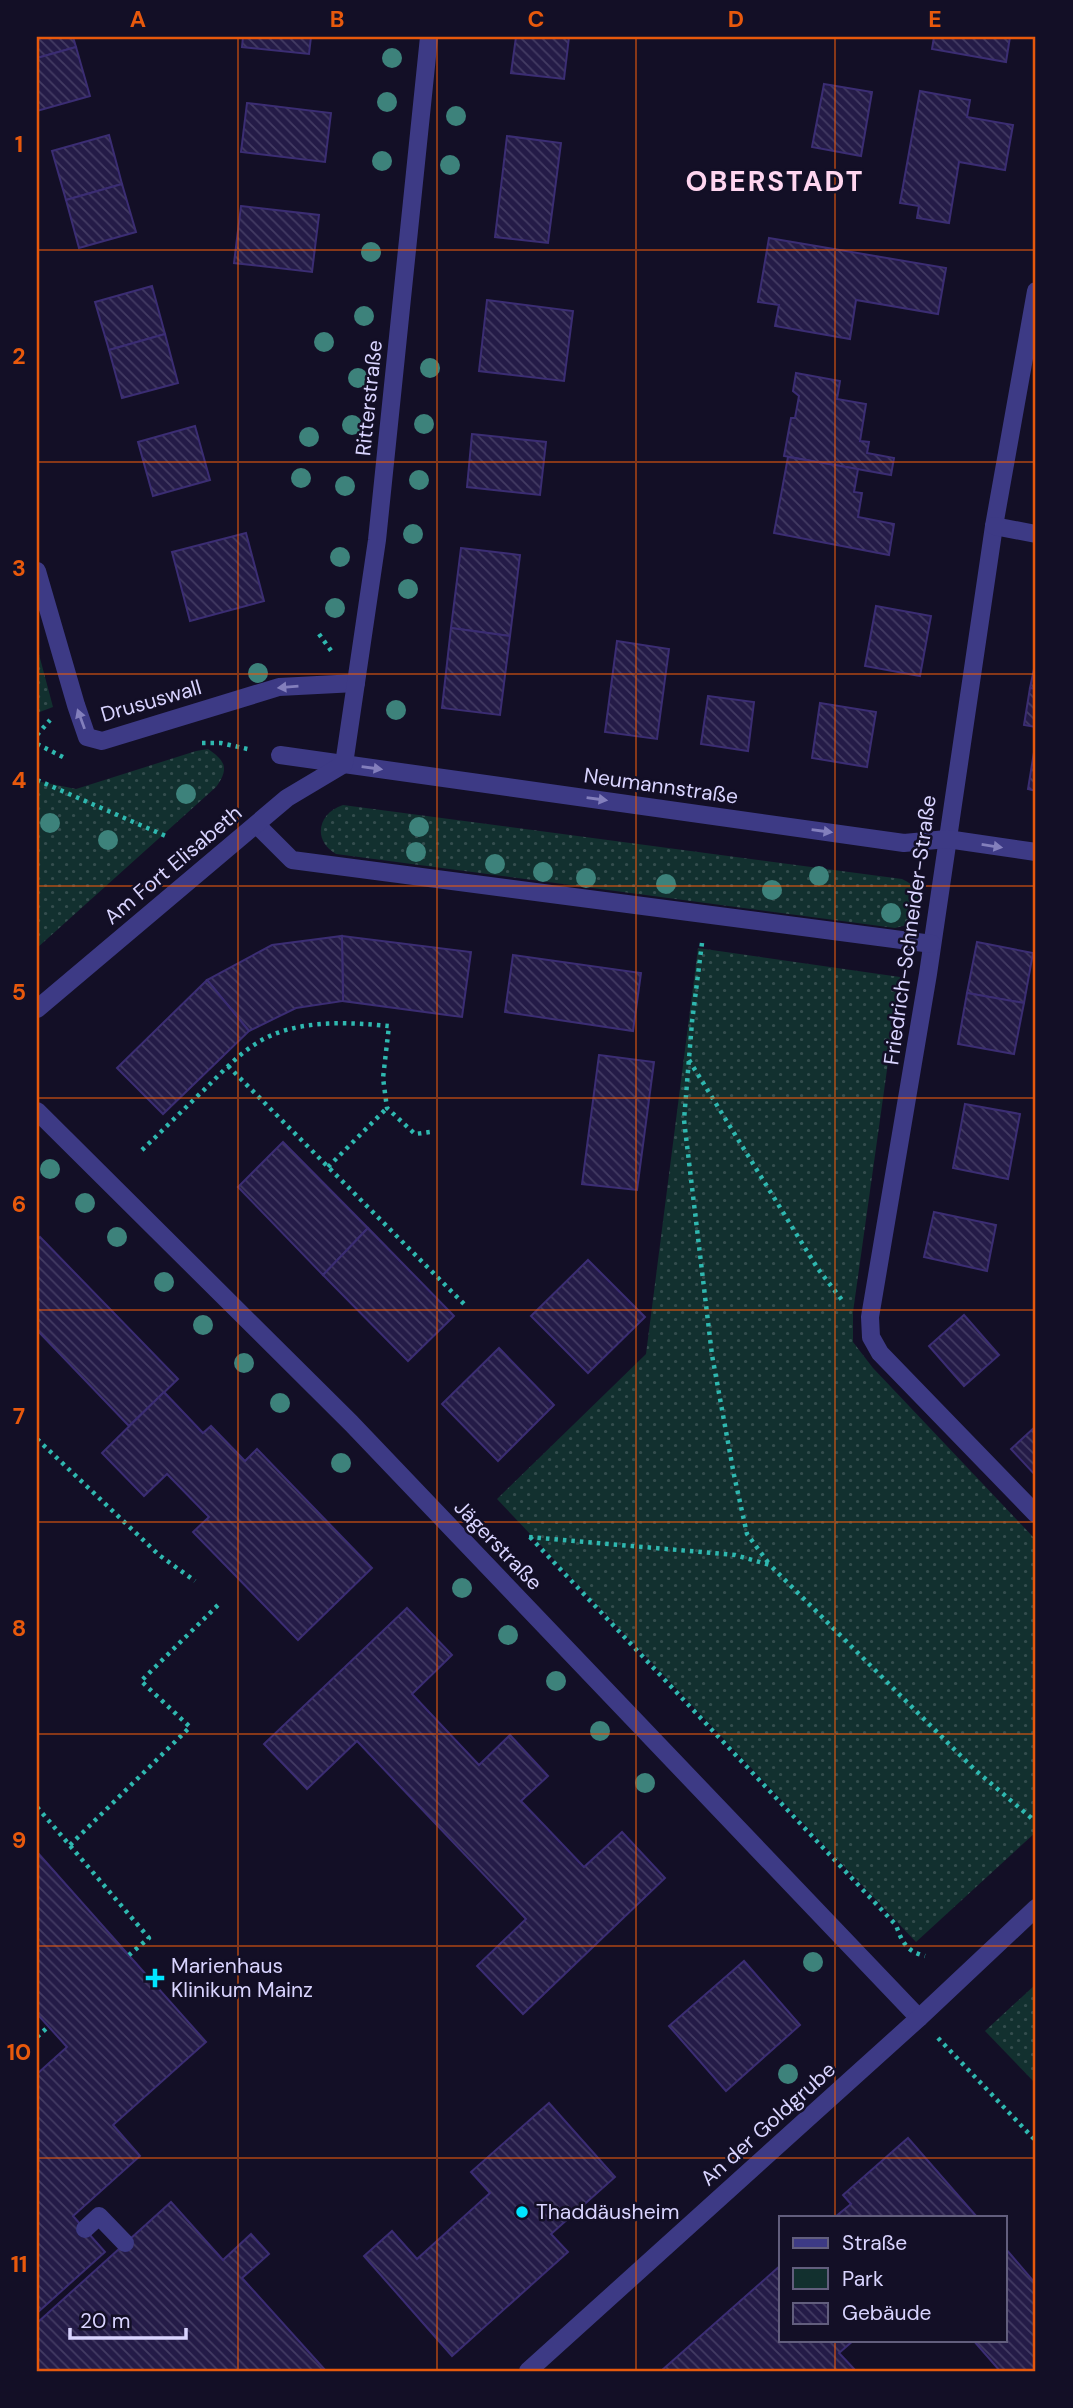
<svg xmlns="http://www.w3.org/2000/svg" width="1073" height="2408" font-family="'DM Sans',sans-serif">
<defs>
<pattern id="green-dots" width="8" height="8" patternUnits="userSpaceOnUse" patternTransform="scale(1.75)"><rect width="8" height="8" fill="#12302f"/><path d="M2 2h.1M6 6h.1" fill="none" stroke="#344d4e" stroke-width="1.8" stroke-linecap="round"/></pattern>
<pattern id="building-back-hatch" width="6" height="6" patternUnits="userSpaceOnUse" patternTransform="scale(1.75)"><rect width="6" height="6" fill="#241b47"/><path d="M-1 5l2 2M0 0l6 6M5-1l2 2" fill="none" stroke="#433b63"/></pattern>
</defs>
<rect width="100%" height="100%" fill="#130f26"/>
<g fill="url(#green-dots)">
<polygon points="37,647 53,707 37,713"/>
<path d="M208,749C226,761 229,769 216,787L37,948V781L76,789L196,751Z"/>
<path d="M343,805L902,879C923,888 928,908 911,924L895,928L336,854C312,840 318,813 343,805Z"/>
<polygon points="698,948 900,977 853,1312 853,1342 873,1368 1036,1540 1036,1832 916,1942 497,1499 646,1354"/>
<polygon points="1036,1984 1036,2084 985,2031"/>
</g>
<g fill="url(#building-back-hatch)" stroke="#3b2d73" stroke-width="2">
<polygon points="37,37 73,37 76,47 37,58"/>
<polygon points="243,37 311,37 309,54 242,47"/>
<polygon points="516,37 569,37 564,79 511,73"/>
<polygon points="934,37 1010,37 1006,62 932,49"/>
<polygon points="76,47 90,96 37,111 37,58"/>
<polygon points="824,84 872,92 861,156 812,147"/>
<polygon points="920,91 970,100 967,117 1013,125 1005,170 959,162 949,223 917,218 919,206 900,203"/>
<polygon points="247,103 331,113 325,162 241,152"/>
<polygon points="109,135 122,184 66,200 52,151"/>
<polygon points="507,136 561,143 548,243 495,237"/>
<polygon points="122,184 136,232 79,248 66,200"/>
<polygon points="241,206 319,215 312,272 234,263"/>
<polygon points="769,238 946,268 938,314 856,300 850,339 775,326 779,305 758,302"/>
<polygon points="152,286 165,334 109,350 95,302"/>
<polygon points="487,300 573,311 564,381 479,371"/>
<polygon points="165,334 178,383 122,398 109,350"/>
<polygon points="796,373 840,381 837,399 866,404 860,441 869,442 867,453 894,458 891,475 784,456 791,418 795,418 799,396 793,391"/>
<polygon points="195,426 210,480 153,496 138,442"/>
<polygon points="472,434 546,442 540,495 467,487"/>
<polygon points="788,457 858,469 854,492 862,493 858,517 894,524 889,555 774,533"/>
<polygon points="246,533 264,601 190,621 172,552"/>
<polygon points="461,548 520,555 510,636 451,628"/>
<polygon points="876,606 931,616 920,676 865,666"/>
<polygon points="451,628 510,636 500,715 442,708"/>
<polygon points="617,641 669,649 657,739 605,732"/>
<polygon points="1034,669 1036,670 1036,689 1030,688"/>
<polygon points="1030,688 1036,689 1036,727 1024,725"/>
<polygon points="708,696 754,702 748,751 701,744"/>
<polygon points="820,703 876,712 867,767 812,758"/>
<polygon points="1036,740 1036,791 1028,789"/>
<polygon points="342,936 471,952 462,1017 343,1001"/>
<polygon points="342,936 343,1001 296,1008 249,1031 207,980 272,945"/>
<polygon points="977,942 1033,953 1024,1003 967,993"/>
<polygon points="513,955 641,973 633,1031 505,1012"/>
<polygon points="207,980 249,1031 163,1114 117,1068"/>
<polygon points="967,993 1024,1003 1014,1054 958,1044"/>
<polygon points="599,1055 654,1062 637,1190 582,1184"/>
<polygon points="965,1104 1020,1114 1008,1179 953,1168"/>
<polygon points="283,1142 368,1228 323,1275 238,1187"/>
<polygon points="934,1212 996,1225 987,1271 924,1257"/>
<polygon points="368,1228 454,1316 408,1361 323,1275"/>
<polygon points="40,1237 178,1379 129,1426 37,1330 37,1240"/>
<polygon points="588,1260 645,1317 588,1373 531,1316"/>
<polygon points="964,1315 999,1355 964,1386 929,1346"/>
<polygon points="499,1348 554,1405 498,1461 442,1404"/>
<polygon points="164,1392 203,1433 211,1426 245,1461 257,1449 372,1568 298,1640 193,1532 209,1517 167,1474 144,1496 102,1453"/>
<polygon points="1036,1426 1036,1476 1011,1449"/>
<polygon points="407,1608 452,1655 412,1694 479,1765 510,1735 548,1776 521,1801 584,1867 622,1832 665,1878 523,2014 477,1966 526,1919 357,1741 307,1789 264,1744"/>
<polygon points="37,1852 206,2042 113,2125 140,2156 73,2216 105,2252 37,2313 37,2074 67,2047 39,2016 37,2018"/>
<polygon points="744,1961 800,2025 726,2091 669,2026"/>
<polygon points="549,2103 615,2177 551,2234 568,2252 452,2356 364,2256 392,2231 417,2259 490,2193 471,2172"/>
<polygon points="908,2138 977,2217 835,2217 851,2204 843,2195"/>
<polygon points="171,2202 223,2260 251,2234 269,2254 242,2278 326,2371 37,2371 37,2323"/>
<polygon points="1005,2248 1036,2284 1036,2371 1000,2371 973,2340 1005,2340"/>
<polygon points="781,2265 781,2340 854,2340 839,2353 856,2371 661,2371"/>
</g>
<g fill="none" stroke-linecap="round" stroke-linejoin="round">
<g stroke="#2fb8b0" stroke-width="4.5" stroke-dasharray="3.5 5" stroke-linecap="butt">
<polyline points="319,634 332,652"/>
<polyline points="37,735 50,720"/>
<polyline points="202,743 221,743 252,750"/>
<polyline points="37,744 67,759"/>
<polyline points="37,780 168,837"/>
<polyline points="702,943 692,1022 684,1120 712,1355 734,1475 747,1534 770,1565"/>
<polyline points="689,1060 818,1269 842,1300"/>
<polyline points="228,1066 467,1307"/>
<path d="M142,1150C164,1129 186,1107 208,1086C223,1071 239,1054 257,1043C294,1019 348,1022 389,1026L383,1078L387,1108L415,1134L430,1132"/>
<polyline points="328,1167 387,1108"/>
<polyline points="37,1439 159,1555 195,1581"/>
<polyline points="529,1537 735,1555 770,1565 974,1769 1036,1822"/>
<path d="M530,1537L896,1925C902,1942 906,1951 925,1956"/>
<polyline points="37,1807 149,1938 129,1955"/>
<polyline points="70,1845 190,1727 141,1681 218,1605"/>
<polyline points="37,2037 49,2026"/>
<polyline points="938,2038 1036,2141"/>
</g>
<polyline stroke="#3d3a85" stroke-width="18" points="85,2229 99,2216 125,2243"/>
<g stroke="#3d3a85" stroke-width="18">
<polyline points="1036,291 994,526 928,974 870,1317 871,1337 880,1353 1036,1514"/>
<polyline points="994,526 1036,534"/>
<polyline points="37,571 76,705 87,737 102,741 279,687 356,683"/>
<polyline points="280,755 904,843 947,839 1036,852"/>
<polyline points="257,825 292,860 932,944"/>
<polyline points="37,1009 287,798 344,764 377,540 429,37"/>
<polyline points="37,1111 351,1423 919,2018"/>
</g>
<polyline stroke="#3d3a85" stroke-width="18" points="528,2371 919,2018 1036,1908"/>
</g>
<g fill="#3d827b">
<circle cx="392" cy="58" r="10"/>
<circle cx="387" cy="102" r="10"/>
<circle cx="456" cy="116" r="10"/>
<circle cx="382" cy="161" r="10"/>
<circle cx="450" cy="165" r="10"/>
<circle cx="371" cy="252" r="10"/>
<circle cx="364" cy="316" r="10"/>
<circle cx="324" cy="342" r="10"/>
<circle cx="430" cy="368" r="10"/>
<circle cx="358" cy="378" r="10"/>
<circle cx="424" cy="424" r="10"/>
<circle cx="352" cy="425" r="10"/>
<circle cx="309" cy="437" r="10"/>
<circle cx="301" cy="478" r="10"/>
<circle cx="419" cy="480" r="10"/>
<circle cx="345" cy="486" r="10"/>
<circle cx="413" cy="534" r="10"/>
<circle cx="340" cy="557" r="10"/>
<circle cx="408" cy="589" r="10"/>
<circle cx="335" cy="608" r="10"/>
<circle cx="258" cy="673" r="10"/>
<circle cx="396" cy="710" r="10"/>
<circle cx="186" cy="794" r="10"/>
<circle cx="50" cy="823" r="10"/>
<circle cx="419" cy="827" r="10"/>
<circle cx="108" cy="840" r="10"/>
<circle cx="416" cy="852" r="10"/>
<circle cx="495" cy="864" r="10"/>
<circle cx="543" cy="872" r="10"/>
<circle cx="819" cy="876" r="10"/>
<circle cx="586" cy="878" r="10"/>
<circle cx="666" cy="884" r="10"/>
<circle cx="772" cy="890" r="10"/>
<circle cx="891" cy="913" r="10"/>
<circle cx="50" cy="1169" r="10"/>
<circle cx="85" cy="1203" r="10"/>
<circle cx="117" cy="1237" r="10"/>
<circle cx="164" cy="1282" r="10"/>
<circle cx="203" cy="1325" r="10"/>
<circle cx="244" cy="1363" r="10"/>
<circle cx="280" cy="1403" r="10"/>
<circle cx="341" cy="1463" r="10"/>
<circle cx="462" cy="1588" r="10"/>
<circle cx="508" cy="1635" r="10"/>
<circle cx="556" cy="1681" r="10"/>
<circle cx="600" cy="1731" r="10"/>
<circle cx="645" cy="1783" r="10"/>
<circle cx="813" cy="1962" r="10"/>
<circle cx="788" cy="2074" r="10"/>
</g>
<defs><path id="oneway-solid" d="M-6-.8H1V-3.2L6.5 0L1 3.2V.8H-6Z" transform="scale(1.75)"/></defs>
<g fill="#837fbc">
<use href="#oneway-solid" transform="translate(288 687) rotate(175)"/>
<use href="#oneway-solid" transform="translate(81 719) rotate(-110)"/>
<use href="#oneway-solid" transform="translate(372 768) rotate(8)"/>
<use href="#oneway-solid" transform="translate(597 799) rotate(8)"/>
<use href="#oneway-solid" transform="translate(822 831) rotate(8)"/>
<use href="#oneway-solid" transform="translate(992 846) rotate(9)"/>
</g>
<path fill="none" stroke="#e8590c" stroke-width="2" stroke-opacity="0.55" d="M238,37V2371M437,37V2371M636,37V2371M835,37V2217M37,250H1036M37,462H1036M37,674H1036M37,886H1036M37,1098H1036M37,1310H1036M37,1522H1036M37,1734H1036M37,1946H1036M37,2158H1036M835,2340V2371"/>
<g fill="#00e5ff" stroke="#130f26" stroke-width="2.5">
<path d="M151.5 1967.5h7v7h7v7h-7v7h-7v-7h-7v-7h7z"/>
<circle cx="522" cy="2212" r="7"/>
</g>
<g text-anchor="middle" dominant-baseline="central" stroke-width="5" stroke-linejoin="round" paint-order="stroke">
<g font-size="21" fill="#d9d4ff" stroke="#130f26">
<text transform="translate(369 398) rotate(-84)">Ritterstraße</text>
<text transform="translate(151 701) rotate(-16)">Drususwall</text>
<text transform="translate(661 786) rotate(8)">Neumannstraße</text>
<text transform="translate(173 865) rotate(-40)">Am Fort Elisabeth</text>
<text transform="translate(910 930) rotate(-82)">Friedrich-Schneider-Straße</text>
<text transform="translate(498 1545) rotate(46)">Jägerstraße</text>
<text transform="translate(768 2124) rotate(-42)">An der Goldgrube</text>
</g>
<g font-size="21" fill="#d9d4ff" stroke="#130f26" text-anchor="start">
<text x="171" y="1966">Marienhaus<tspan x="171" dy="24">Klinikum Mainz</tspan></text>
<text x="536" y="2212">Thaddäusheim</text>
</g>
<g font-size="28" font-weight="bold" letter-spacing="2" fill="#ffd6f0" stroke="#130f26">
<text x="775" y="181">OBERSTADT</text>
</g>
</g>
<rect width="1073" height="2408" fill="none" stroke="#130f26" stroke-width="77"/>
<rect x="779" y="2216" width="228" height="126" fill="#130f26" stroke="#625e7d" stroke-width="2"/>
<rect x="793" y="2238" width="35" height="10" fill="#3d3a85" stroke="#625e7d" stroke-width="2"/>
<text x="842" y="2250" font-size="21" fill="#d9d4ff">Straße</text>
<rect x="793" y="2268" width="35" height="21" fill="#12302f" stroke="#625e7d" stroke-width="2"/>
<text x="842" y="2286" font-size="21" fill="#d9d4ff">Park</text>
<rect x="793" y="2303" width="35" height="21" fill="url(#building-back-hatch)" stroke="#625e7d" stroke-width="2"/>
<text x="842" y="2320" font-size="21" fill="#d9d4ff">Gebäude</text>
<path d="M70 2328v10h116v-10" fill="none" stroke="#d9d4ff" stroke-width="3.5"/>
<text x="80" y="2328" font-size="21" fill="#d9d4ff" stroke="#130f26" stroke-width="5" paint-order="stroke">20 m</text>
<rect x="38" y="38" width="996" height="2332" fill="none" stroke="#e8590c" stroke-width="2.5"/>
<g font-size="23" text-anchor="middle" font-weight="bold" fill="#e8590c">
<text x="138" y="27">A</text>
<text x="337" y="27">B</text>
<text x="536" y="27">C</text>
<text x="736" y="27">D</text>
<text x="935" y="27">E</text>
<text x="19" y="152">1</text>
<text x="19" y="364">2</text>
<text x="19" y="576">3</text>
<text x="19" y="788">4</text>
<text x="19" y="1000">5</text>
<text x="19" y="1212">6</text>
<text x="19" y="1424">7</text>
<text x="19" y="1636">8</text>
<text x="19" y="1848">9</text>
<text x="19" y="2060">10</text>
<text x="19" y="2272">11</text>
</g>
</svg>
